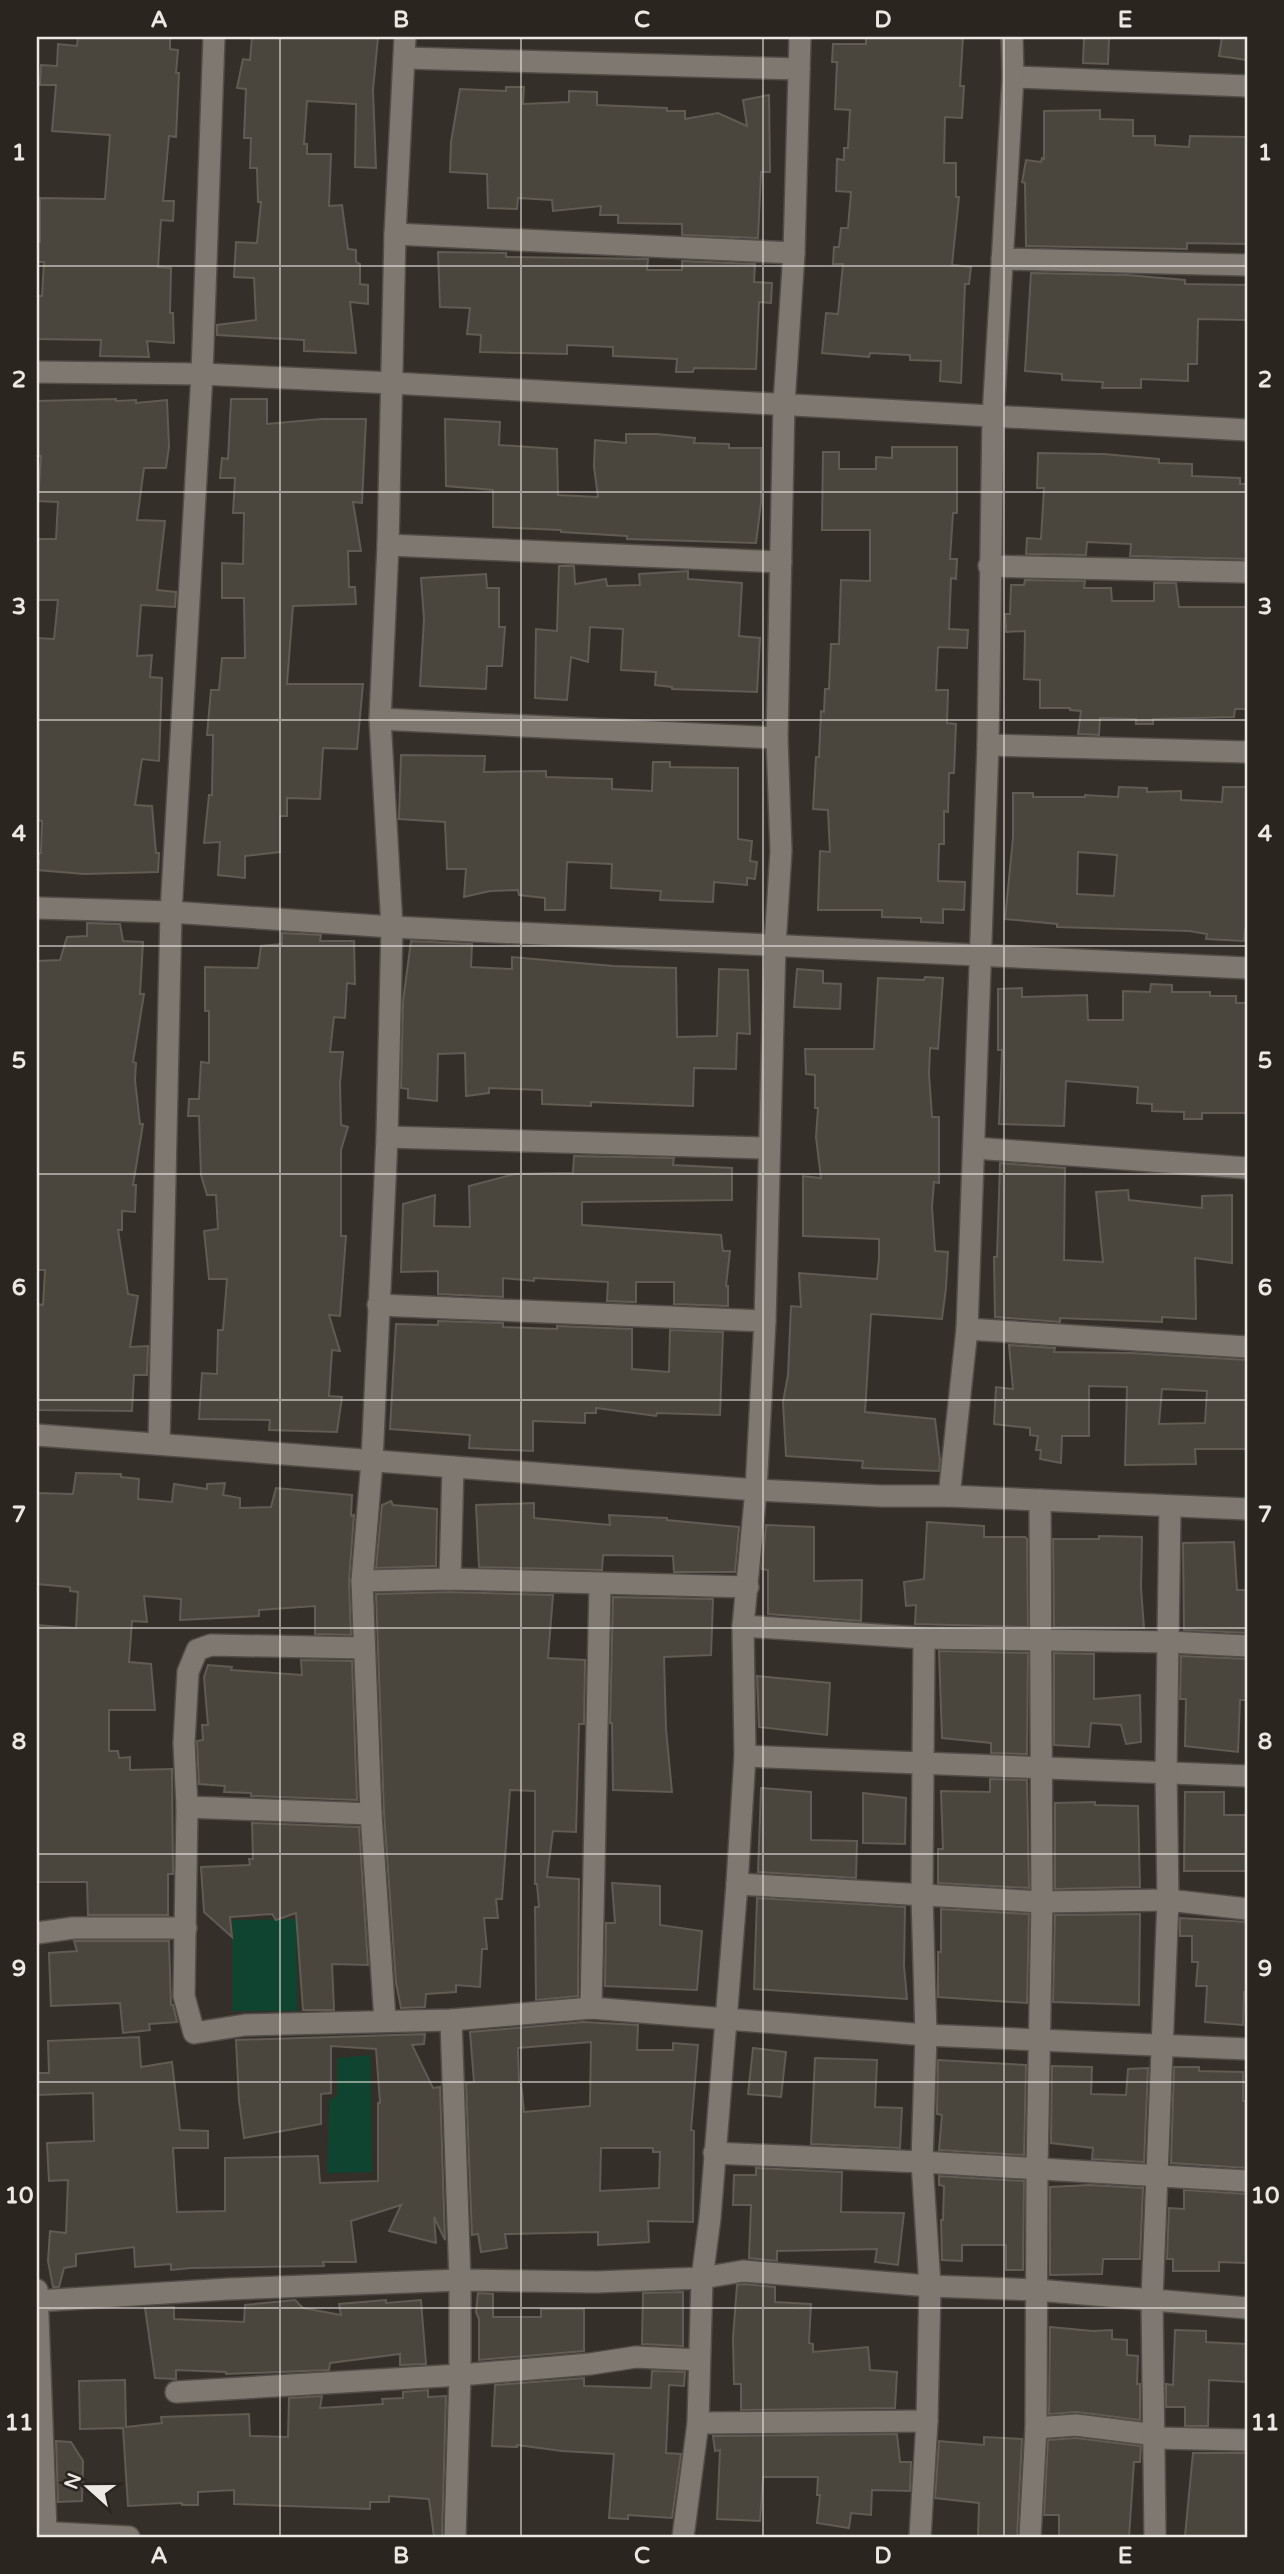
<svg xmlns="http://www.w3.org/2000/svg" width="1284" height="2574" font-family="'Varela Round',sans-serif">
<rect width="100%" height="100%" fill="#342f28"/>
<g fill="#0f4530">
<polygon points="296,1919 297,2011 232,2011 232,1920"/>
<polygon points="370,2055 372,2172 327,2173 329,2100 337,2096 337,2058"/>
</g>
<g fill="#4a453d" stroke="#615b53" stroke-width="2" fill-rule="evenodd">
<polygon points="78,37 170,37 170,49 178,50 176,73 179,73 176,137 169,136 163,201 174,201 173,221 161,220 158,267 171,268 170,313 173,313 174,343 147,341 149,357 100,356 101,340 37,339 37,296 42,296 44,262 37,262 38,242 40,242 40,198 105,199 110,135 52,131 56,85 40,85 41,65 57,66 58,44 77,46"/>
<polygon points="252,37 378,37 373,90 376,168 355,167 356,104 307,101 304,144 307,144 307,154 331,154 329,206 342,205 348,249 356,250 356,262 360,264 360,284 368,285 368,304 350,302 356,353 304,351 304,340 217,335 217,325 256,320 254,278 234,277 236,242 257,243 261,202 258,202 257,168 250,168 251,138 244,138 246,89 237,88 243,59 250,60"/>
<polygon points="866,37 963,37 960,86 964,86 962,118 945,117 944,163 956,163 956,197 959,197 952,265 971,267 969,284 965,284 961,383 940,381 941,361 910,360 910,355 870,353 869,357 822,353 826,313 838,314 843,264 833,264 834,247 839,247 841,228 848,228 851,192 836,191 837,159 844,160 844,148 848,148 850,110 835,109 837,62 832,62 833,44 866,44"/>
<polygon points="1084,37 1109,37 1108,64 1083,63"/>
<polygon points="1222,37 1247,37 1247,60 1219,56"/>
<polygon points="506,87 524,87 523,104 569,102 569,91 597,92 597,105 667,108 667,111 685,111 685,119 718,113 747,126 743,100 769,95 770,172 761,172 758,238 682,235 682,224 618,223 618,215 600,215 601,206 553,211 552,200 518,198 517,209 488,208 487,174 450,172 451,142 460,89 506,91"/>
<polygon points="1100,110 1100,119 1133,120 1133,136 1155,136 1155,145 1189,147 1190,136 1247,137 1247,244 1187,243 1187,249 1026,246 1025,183 1022,182 1026,160 1041,162 1042,158 1044,159 1044,111"/>
<polygon points="438,252 506,253 506,257 648,259 647,270 682,270 682,261 755,264 754,282 772,283 771,303 759,302 756,369 694,368 693,372 676,372 677,359 613,356 613,347 567,345 567,354 480,352 481,335 467,334 470,308 440,307"/>
<polygon points="1031,273 1127,275 1185,280 1185,284 1247,285 1247,320 1198,319 1197,364 1188,364 1188,381 1141,379 1141,388 1102,388 1103,382 1062,380 1062,374 1025,371"/>
<polygon points="116,399 116,401 136,400 136,403 167,400 169,447 166,468 144,468 137,520 165,521 157,590 176,592 175,607 141,605 137,656 152,655 150,677 162,678 159,761 142,759 135,805 152,806 156,853 159,853 158,872 84,874 37,870 39,862 37,854 41,853 42,821 37,820 37,638 54,639 58,600 37,600 37,539 56,539 58,502 38,501 41,456 37,456 37,401"/>
<polygon points="231,399 267,399 267,424 322,419 366,419 362,503 353,502 361,551 348,551 349,587 355,587 356,604 293,606 287,684 363,684 357,749 323,748 320,799 287,798 287,816 280,816 280,852 245,856 245,878 218,875 220,842 204,843 209,795 212,795 213,735 207,735 211,690 219,690 222,658 245,658 244,598 222,598 222,563 243,564 244,513 233,513 235,478 220,478 222,458 228,459"/>
<polygon points="445,419 500,422 499,445 557,449 558,495 598,497 594,467 595,440 626,443 626,434 657,434 695,438 694,443 729,444 729,448 761,448 761,503 756,543 627,539 627,536 561,532 561,530 493,527 493,490 446,486"/>
<polygon points="892,447 957,447 957,513 953,513 950,559 957,559 956,579 951,578 949,629 968,630 967,648 938,647 936,690 948,690 947,723 956,724 954,773 949,773 948,812 944,811 944,844 939,844 938,881 965,882 964,910 943,909 943,923 921,922 921,918 882,917 882,910 818,910 820,851 830,852 828,810 813,809 816,757 819,757 821,711 824,712 825,689 829,689 831,644 839,644 841,580 870,581 870,530 822,530 823,452 839,452 839,469 876,469 876,457 892,458"/>
<polygon points="1038,453 1103,454 1159,459 1159,463 1192,464 1192,476 1240,478 1240,484 1247,484 1247,559 1130,556 1131,544 1087,542 1086,555 1026,554 1027,538 1041,539 1044,488 1037,488"/>
<polygon points="559,566 574,566 575,584 606,579 607,586 640,585 639,574 688,571 688,579 742,583 739,636 760,638 757,692 672,689 672,687 655,685 656,672 621,670 623,629 590,627 588,662 571,657 567,700 535,698 536,629 557,631"/>
<polygon points="486,574 487,588 499,588 499,627 505,627 502,666 487,666 486,689 420,686 424,619 421,578"/>
<polygon points="1025,580 1085,581 1084,588 1111,588 1112,601 1154,601 1154,583 1176,583 1179,607 1247,607 1247,709 1235,709 1234,717 1153,719 1153,724 1136,724 1136,719 1100,718 1099,735 1078,734 1081,711 1070,710 1070,708 1040,708 1040,680 1024,679 1025,631 1006,632 1005,614 1010,614 1011,585 1024,585"/>
<polygon points="401,755 485,756 484,772 546,771 546,777 612,779 612,789 652,791 653,762 670,762 670,767 738,768 738,839 752,841 750,861 757,862 755,879 747,878 747,885 714,882 713,902 660,900 661,891 611,888 612,864 567,862 565,910 545,910 545,898 519,895 518,890 490,891 464,897 466,869 447,869 445,822 399,819"/>
<path d="M1119,787L1147,788V792L1181,791V800L1222,802L1223,787H1247V929H1245L1244,941L1206,939L1207,934L1189,931L1057,927V924L1005,919L1013,838V793H1033V797H1085V795L1118,797ZM1078,852L1117,855L1114,896L1077,894Z"/>
<polygon points="87,923 120,924 123,941 143,942 140,994 144,994 133,1062 136,1063 135,1080 140,1124 143,1124 133,1185 136,1185 135,1212 122,1211 122,1230 118,1230 128,1294 138,1296 130,1347 148,1346 147,1375 134,1375 132,1411 37,1410 37,1304 43,1305 45,1270 37,1270 37,961 60,960 67,937 87,936"/>
<polygon points="282,933 321,935 320,941 354,941 355,984 347,983 345,1018 334,1017 330,1052 343,1052 340,1083 341,1125 348,1127 341,1150 341,1236 346,1236 340,1316 329,1315 340,1351 332,1350 329,1396 342,1397 337,1432 269,1430 270,1420 199,1419 202,1373 217,1374 218,1330 223,1330 227,1279 209,1279 204,1231 218,1229 216,1195 207,1195 201,1175 199,1116 188,1116 189,1099 199,1099 201,1062 209,1063 209,1011 205,1011 205,967 258,968 261,946 282,944"/>
<polygon points="411,941 472,944 471,967 512,969 512,957 613,966 676,968 677,1037 717,1036 719,969 748,970 750,1034 737,1033 736,1069 694,1068 693,1106 591,1102 591,1106 542,1104 542,1090 489,1088 489,1093 466,1096 465,1053 438,1054 437,1101 408,1098 408,1089 401,1088 403,1001"/>
<polygon points="797,969 823,971 823,983 841,984 840,1009 794,1007"/>
<polygon points="925,977 943,978 938,1049 930,1048 929,1074 932,1117 939,1117 939,1183 934,1182 932,1207 935,1251 948,1252 946,1288 942,1319 871,1314 865,1412 935,1419 940,1460 939,1471 862,1468 863,1461 786,1456 783,1402 788,1375 791,1306 801,1307 799,1273 877,1279 879,1258 879,1239 803,1236 803,1176 821,1178 816,1137 818,1108 815,1108 815,1075 806,1074 805,1049 874,1049 878,978 924,980"/>
<polygon points="1151,984 1172,985 1172,992 1210,992 1210,996 1236,996 1236,1003 1247,1003 1247,1113 1202,1113 1202,1119 1184,1119 1184,1112 1152,1111 1152,1104 1137,1103 1138,1087 1066,1081 1064,1126 999,1124 1002,1050 998,1050 998,989 1022,988 1022,997 1087,995 1088,1020 1123,1020 1123,991 1150,992"/>
<polygon points="574,1156 674,1158 673,1165 732,1168 732,1200 582,1202 582,1225 721,1235 723,1251 730,1251 726,1286 728,1286 728,1306 674,1304 674,1282 636,1282 636,1302 633,1302 607,1301 608,1282 534,1278 534,1281 503,1278 503,1297 438,1294 438,1271 401,1272 403,1204 435,1195 434,1226 470,1227 469,1186 515,1174 573,1173"/>
<polygon points="1000,1163 1065,1168 1064,1260 1103,1262 1096,1192 1128,1190 1129,1200 1202,1208 1202,1196 1232,1195 1232,1263 1195,1258 1196,1319 1162,1317 1162,1322 1060,1318 1060,1322 995,1317 994,1257 997,1257"/>
<polygon points="438,1321 503,1323 503,1327 557,1329 557,1326 632,1329 632,1369 669,1372 670,1330 723,1332 720,1415 657,1413 656,1416 596,1408 596,1413 585,1413 585,1423 533,1421 533,1451 469,1448 470,1435 390,1429 396,1324 438,1325"/>
<path d="M1009,1345L1055,1348L1054,1352L1131,1353L1247,1360V1449H1195L1196,1464L1125,1465L1127,1387L1089,1386V1436H1062L1061,1463L1040,1459L1041,1450H1036L1038,1436L1030,1435V1428L994,1424L996,1387L1013,1389ZM1162,1389L1207,1391L1205,1423L1159,1424Z"/>
<polygon points="76,1473 121,1474 121,1477 139,1479 138,1499 172,1502 174,1484 207,1489 207,1484 225,1483 223,1495 240,1498 240,1508 271,1507 276,1488 352,1495 351,1516 354,1515 349,1581 351,1635 315,1634 315,1606 259,1610 259,1616 180,1620 181,1599 144,1596 147,1622 132,1621 129,1662 151,1664 155,1710 109,1710 109,1751 118,1751 119,1758 130,1757 130,1770 172,1769 173,1874 168,1874 168,1915 88,1915 87,1882 37,1882 37,1625 76,1628 78,1592 70,1591 70,1587 37,1584 37,1493 73,1494"/>
<polygon points="391,1501 393,1505 437,1509 436,1566 376,1568 382,1505"/>
<polygon points="534,1503 534,1518 610,1525 609,1515 667,1518 667,1520 739,1527 735,1572 674,1572 673,1556 603,1555 602,1570 479,1567 476,1505"/>
<polygon points="927,1522 984,1526 984,1537 1025,1537 1027,1539 1028,1627 915,1624 916,1605 906,1606 904,1582 924,1579"/>
<polygon points="766,1525 814,1527 814,1581 862,1580 861,1621 768,1614 768,1570 762,1569"/>
<polygon points="1099,1536 1142,1537 1141,1588 1144,1628 1054,1627 1053,1539 1099,1539"/>
<polygon points="1234,1542 1237,1590 1247,1590 1247,1633 1184,1630 1183,1543"/>
<polygon points="450,1592 553,1595 548,1658 585,1660 584,1724 579,1724 576,1832 553,1831 547,1877 579,1879 578,1996 536,2000 535,1907 539,1907 537,1884 535,1884 535,1791 510,1790 502,1899 496,1899 498,1918 484,1918 487,1949 482,1949 480,1987 456,1985 456,1992 426,1994 425,2007 401,2008 396,1983 384,1813 376,1594"/>
<polygon points="613,1597 713,1599 711,1655 664,1657 666,1729 672,1792 613,1790 612,1723 610,1723"/>
<polygon points="939,1651 1028,1653 1027,1754 991,1753 991,1743 942,1738"/>
<polygon points="1054,1653 1094,1654 1094,1699 1140,1695 1141,1742 1126,1744 1121,1725 1091,1723 1089,1747 1054,1745"/>
<polygon points="1181,1656 1247,1659 1247,1700 1240,1700 1238,1752 1185,1746 1186,1699 1180,1699"/>
<polygon points="301,1660 352,1661 357,1800 251,1796 251,1793 224,1792 225,1786 199,1784 197,1741 203,1740 202,1725 208,1725 204,1677 208,1665 232,1667 231,1670 302,1675"/>
<polygon points="757,1676 830,1683 827,1735 759,1727"/>
<polygon points="990,1779 1027,1780 1029,1888 938,1883 938,1849 943,1849 941,1791 990,1792"/>
<polygon points="761,1788 811,1792 811,1840 857,1841 856,1878 758,1872"/>
<polygon points="1185,1792 1224,1792 1224,1815 1247,1815 1247,1871 1184,1871"/>
<polygon points="863,1793 906,1798 905,1844 863,1843"/>
<polygon points="1095,1802 1095,1805 1138,1806 1140,1887 1055,1889 1055,1803"/>
<polygon points="252,1823 359,1827 368,1965 332,1964 334,2010 303,2010 296,1913 276,1920 272,1914 230,1917 232,1937 204,1912 201,1867 250,1865 249,1859 253,1859"/>
<polygon points="612,1883 660,1886 660,1925 702,1931 697,1990 605,1986 606,1923 615,1923"/>
<polygon points="757,1898 905,1907 904,1966 907,1999 754,1989"/>
<polygon points="941,1909 1029,1914 1027,2003 938,1997 938,1952 941,1952"/>
<polygon points="1140,1914 1139,2005 1053,2002 1055,1915"/>
<polygon points="1180,1918 1247,1922 1247,1992 1244,1992 1243,2025 1205,2022 1207,1986 1196,1986 1198,1962 1192,1962 1192,1936 1180,1936"/>
<polygon points="74,1941 169,1941 171,2005 173,2005 177,2022 149,2024 150,2030 123,2033 120,2003 51,2006 49,1953 77,1951"/>
<path d="M584,2022L638,2025L637,2050H673V2043L698,2045L691,2130L694,2131L693,2222L648,2221L649,2242L598,2245V2232L505,2234L507,2248L481,2252L478,2234L472,2235L466,2083L474,2082L470,2032ZM591,2042L590,2106L524,2112L521,2082H519L518,2048ZM601,2148H653V2152H660L659,2188L600,2191Z"/>
<polygon points="425,2034 424,2044 412,2045 433,2088 440,2087 445,2240 434,2217 436,2243 389,2231 401,2205 351,2221 356,2262 323,2262 324,2266 191,2268 171,2270 171,2264 135,2267 134,2247 76,2254 76,2266 64,2268 59,2287 53,2287 48,2261 50,2231 66,2233 68,2180 49,2181 47,2143 94,2141 93,2093 37,2095 37,2073 49,2073 48,2041 139,2037 141,2067 172,2062 180,2130 208,2131 208,2148 173,2148 177,2212 225,2211 225,2158 318,2156 320,2183 378,2181 378,2103 380,2103 376,2049 331,2046 331,2093 321,2094 321,2124 244,2138 239,2101 236,2040"/>
<polygon points="753,2048 786,2052 781,2097 748,2094"/>
<polygon points="815,2058 877,2060 875,2107 902,2108 900,2148 811,2144"/>
<polygon points="938,2060 1026,2065 1024,2155 939,2150 942,2115 937,2114"/>
<polygon points="1052,2066 1092,2067 1091,2094 1126,2095 1128,2069 1148,2068 1144,2162 1092,2159 1093,2148 1051,2143"/>
<polygon points="1174,2067 1199,2067 1199,2071 1243,2072 1243,2101 1247,2101 1247,2168 1171,2163"/>
<polygon points="756,2168 842,2172 841,2212 904,2213 898,2265 875,2262 877,2249 777,2251 777,2261 749,2258 751,2205 733,2205 734,2175 756,2175"/>
<polygon points="939,2176 1024,2181 1023,2270 1006,2270 1006,2245 962,2245 962,2261 942,2260 941,2220 943,2220 944,2186 939,2185"/>
<polygon points="1089,2185 1143,2188 1140,2259 1103,2259 1102,2274 1050,2275 1050,2187"/>
<polygon points="1184,2190 1247,2194 1247,2263 1219,2262 1219,2271 1173,2271 1173,2259 1167,2259 1169,2208 1184,2209"/>
<polygon points="744,2284 775,2287 775,2302 811,2304 809,2343 813,2344 813,2352 868,2347 870,2370 897,2372 895,2408 741,2410 741,2384 734,2384 733,2338 737,2285"/>
<polygon points="683,2292 683,2346 642,2344 643,2293"/>
<polygon points="478,2293 493,2294 493,2317 541,2317 541,2309 584,2309 584,2351 479,2360 479,2319 476,2312"/>
<polygon points="295,2300 303,2308 341,2315 339,2304 386,2300 386,2303 421,2300 426,2364 400,2365 400,2354 330,2363 329,2370 226,2374 226,2372 176,2370 176,2379 155,2378 145,2308 174,2307 174,2319 244,2322 245,2305"/>
<polygon points="1050,2327 1093,2331 1112,2330 1112,2339 1127,2340 1127,2355 1138,2356 1137,2384 1140,2384 1140,2420 1077,2412 1049,2414"/>
<polygon points="1175,2330 1206,2331 1206,2342 1247,2344 1247,2382 1209,2380 1208,2426 1185,2426 1185,2407 1166,2407 1166,2384 1173,2385"/>
<polygon points="652,2371 685,2372 684,2386 669,2385 666,2453 681,2454 672,2518 628,2515 628,2519 609,2518 614,2454 562,2451 517,2445 517,2447 492,2446 495,2385 584,2378 584,2386 651,2388"/>
<polygon points="125,2380 126,2427 162,2423 161,2417 249,2414 250,2436 288,2437 289,2398 322,2396 320,2408 383,2404 382,2399 403,2398 403,2392 428,2390 428,2397 446,2396 442,2537 434,2537 429,2499 389,2496 389,2502 370,2502 370,2509 234,2504 234,2490 198,2492 198,2505 182,2505 182,2503 128,2506 123,2428 80,2429 79,2381"/>
<polygon points="897,2434 900,2462 911,2462 910,2491 872,2490 871,2515 851,2513 849,2528 817,2523 820,2495 817,2495 818,2477 763,2477 760,2521 717,2519 720,2450 715,2451 713,2436"/>
<polygon points="984,2437 1022,2439 1017,2537 978,2536 979,2503 935,2498 939,2441 984,2445"/>
<polygon points="1076,2438 1141,2446 1140,2462 1134,2462 1129,2537 1059,2537 1059,2515 1044,2515 1048,2440"/>
<polygon points="56,2441 71,2442 83,2461 82,2501 58,2502"/>
<polygon points="1193,2453 1247,2453 1247,2537 1185,2536"/>
</g>
<g fill="none" stroke-linecap="round" stroke-linejoin="round">
<g stroke="#524d47" stroke-width="24">
<g id="minor">
<polyline points="405,58 799,69"/>
<polyline points="1013,77 1247,86"/>
<polyline points="395,234 794,253"/>
<polyline points="1002,259 1247,265"/>
<polyline points="37,372 202,374 392,383 1247,430"/>
<polyline points="388,545 781,562"/>
<polyline points="989,566 1247,572"/>
<polyline points="380,719 777,738"/>
<polyline points="988,745 1247,752"/>
<polyline points="37,908 171,912 392,927 1247,968"/>
<polyline points="387,1137 768,1148"/>
<polyline points="975,1148 1247,1168"/>
<polyline points="378,1305 765,1321"/>
<polyline points="967,1329 1247,1347"/>
<polyline points="37,1435 756,1490 881,1496 949,1496 1247,1509"/>
<polyline points="159,1444 171,912 202,374 214,37"/>
<polyline points="949,1496 967,1329 988,745 993,417 1013,77 1012,37"/>
<polyline points="450,1579 453,1467"/>
<polyline points="362,1581 450,1579 748,1587"/>
<polyline points="743,1626 924,1638 1169,1642 1247,1646"/>
<polyline points="364,1648 211,1645 197,1650 188,1672 184,1743 187,1807 184,1996 194,2033 245,2025 451,2020 591,2008 926,2035 1247,2049"/>
<polyline points="745,1756 1247,1776"/>
<polyline points="187,1807 371,1814"/>
<polyline points="737,1884 1042,1902 1168,1900 1247,1909"/>
<polyline points="37,1933 73,1928 186,1928"/>
<polyline points="591,2008 600,1585"/>
<polyline points="385,2020 371,1814 362,1581 372,1461 387,1137 392,927 380,719 388,545 395,234 405,37"/>
<polyline points="451,2020 460,2280 460,2375 455,2537"/>
<polyline points="714,2153 922,2162 1247,2181"/>
<polyline points="37,2290 46,2532"/>
<polyline points="38,2301 228,2289 460,2280 596,2282 702,2278 743,2271 930,2286 1037,2290 1247,2308"/>
<polyline points="176,2392 460,2375 590,2364 636,2357 699,2360"/>
<polyline points="698,2423 927,2421"/>
<polyline points="1036,2428 1076,2425 1148,2434 1154,2438 1247,2440"/>
<polyline points="37,2532 129,2537"/>
<polyline points="683,2537 698,2423 702,2278 710,2218 737,1884 745,1756 743,1626 756,1490 765,1321 775,945 781,851 777,738 784,403 794,253 800,37"/>
<polyline points="920,2537 927,2421 930,2286 922,2162 926,2035 922,1896 924,1638"/>
<polyline points="1030,2537 1036,2428 1037,2169 1042,1902 1040,1500"/>
<polyline points="1155,2537 1152,2299 1168,1900 1166,1773 1170,1507"/>
</g>
</g>
<use href="#minor" stroke="#7e7870" stroke-width="21"/>
</g>
<path fill="none" stroke="#ece8e4" stroke-width="2" stroke-opacity="0.55" d="M280,37V2537M521,37V2537M763,37V2537M1004,37V2537M37,266H1247M37,492H1247M37,720H1247M37,946H1247M37,1174H1247M37,1400H1247M37,1628H1247M37,1854H1247M37,2082H1247M37,2308H1247"/>
<rect width="1284" height="2574" fill="none" stroke="#2a251e" stroke-width="77"/>
<g transform="translate(88 2487) rotate(291)" stroke="#2a251e" stroke-width="5" paint-order="stroke">
<path d="M0-5L12 26L0 18L-12 26Z" fill="#ece8e4"/>
<text y="-10" font-size="19" font-weight="bold" text-anchor="middle" fill="#ece8e4">N</text>
</g>
<rect x="38" y="38" width="1208" height="2498" fill="none" stroke="#ece8e4" stroke-width="2.5"/>
<g font-size="23" text-anchor="middle" font-weight="bold" fill="#ece8e4">
<text x="159" y="27">A</text>
<text x="401" y="27">B</text>
<text x="642" y="27">C</text>
<text x="883" y="27">D</text>
<text x="1125" y="27">E</text>
<text x="19" y="160">1</text>
<text x="1265" y="160">1</text>
<text x="19" y="387">2</text>
<text x="1265" y="387">2</text>
<text x="19" y="614">3</text>
<text x="1265" y="614">3</text>
<text x="19" y="841">4</text>
<text x="1265" y="841">4</text>
<text x="19" y="1068">5</text>
<text x="1265" y="1068">5</text>
<text x="19" y="1295">6</text>
<text x="1265" y="1295">6</text>
<text x="19" y="1522">7</text>
<text x="1265" y="1522">7</text>
<text x="19" y="1749">8</text>
<text x="1265" y="1749">8</text>
<text x="19" y="1976">9</text>
<text x="1265" y="1976">9</text>
<text x="19" y="2203">10</text>
<text x="1265" y="2203">10</text>
<text x="19" y="2430">11</text>
<text x="1265" y="2430">11</text>
<text x="159" y="2563">A</text>
<text x="401" y="2563">B</text>
<text x="642" y="2563">C</text>
<text x="883" y="2563">D</text>
<text x="1125" y="2563">E</text>
</g>
</svg>
